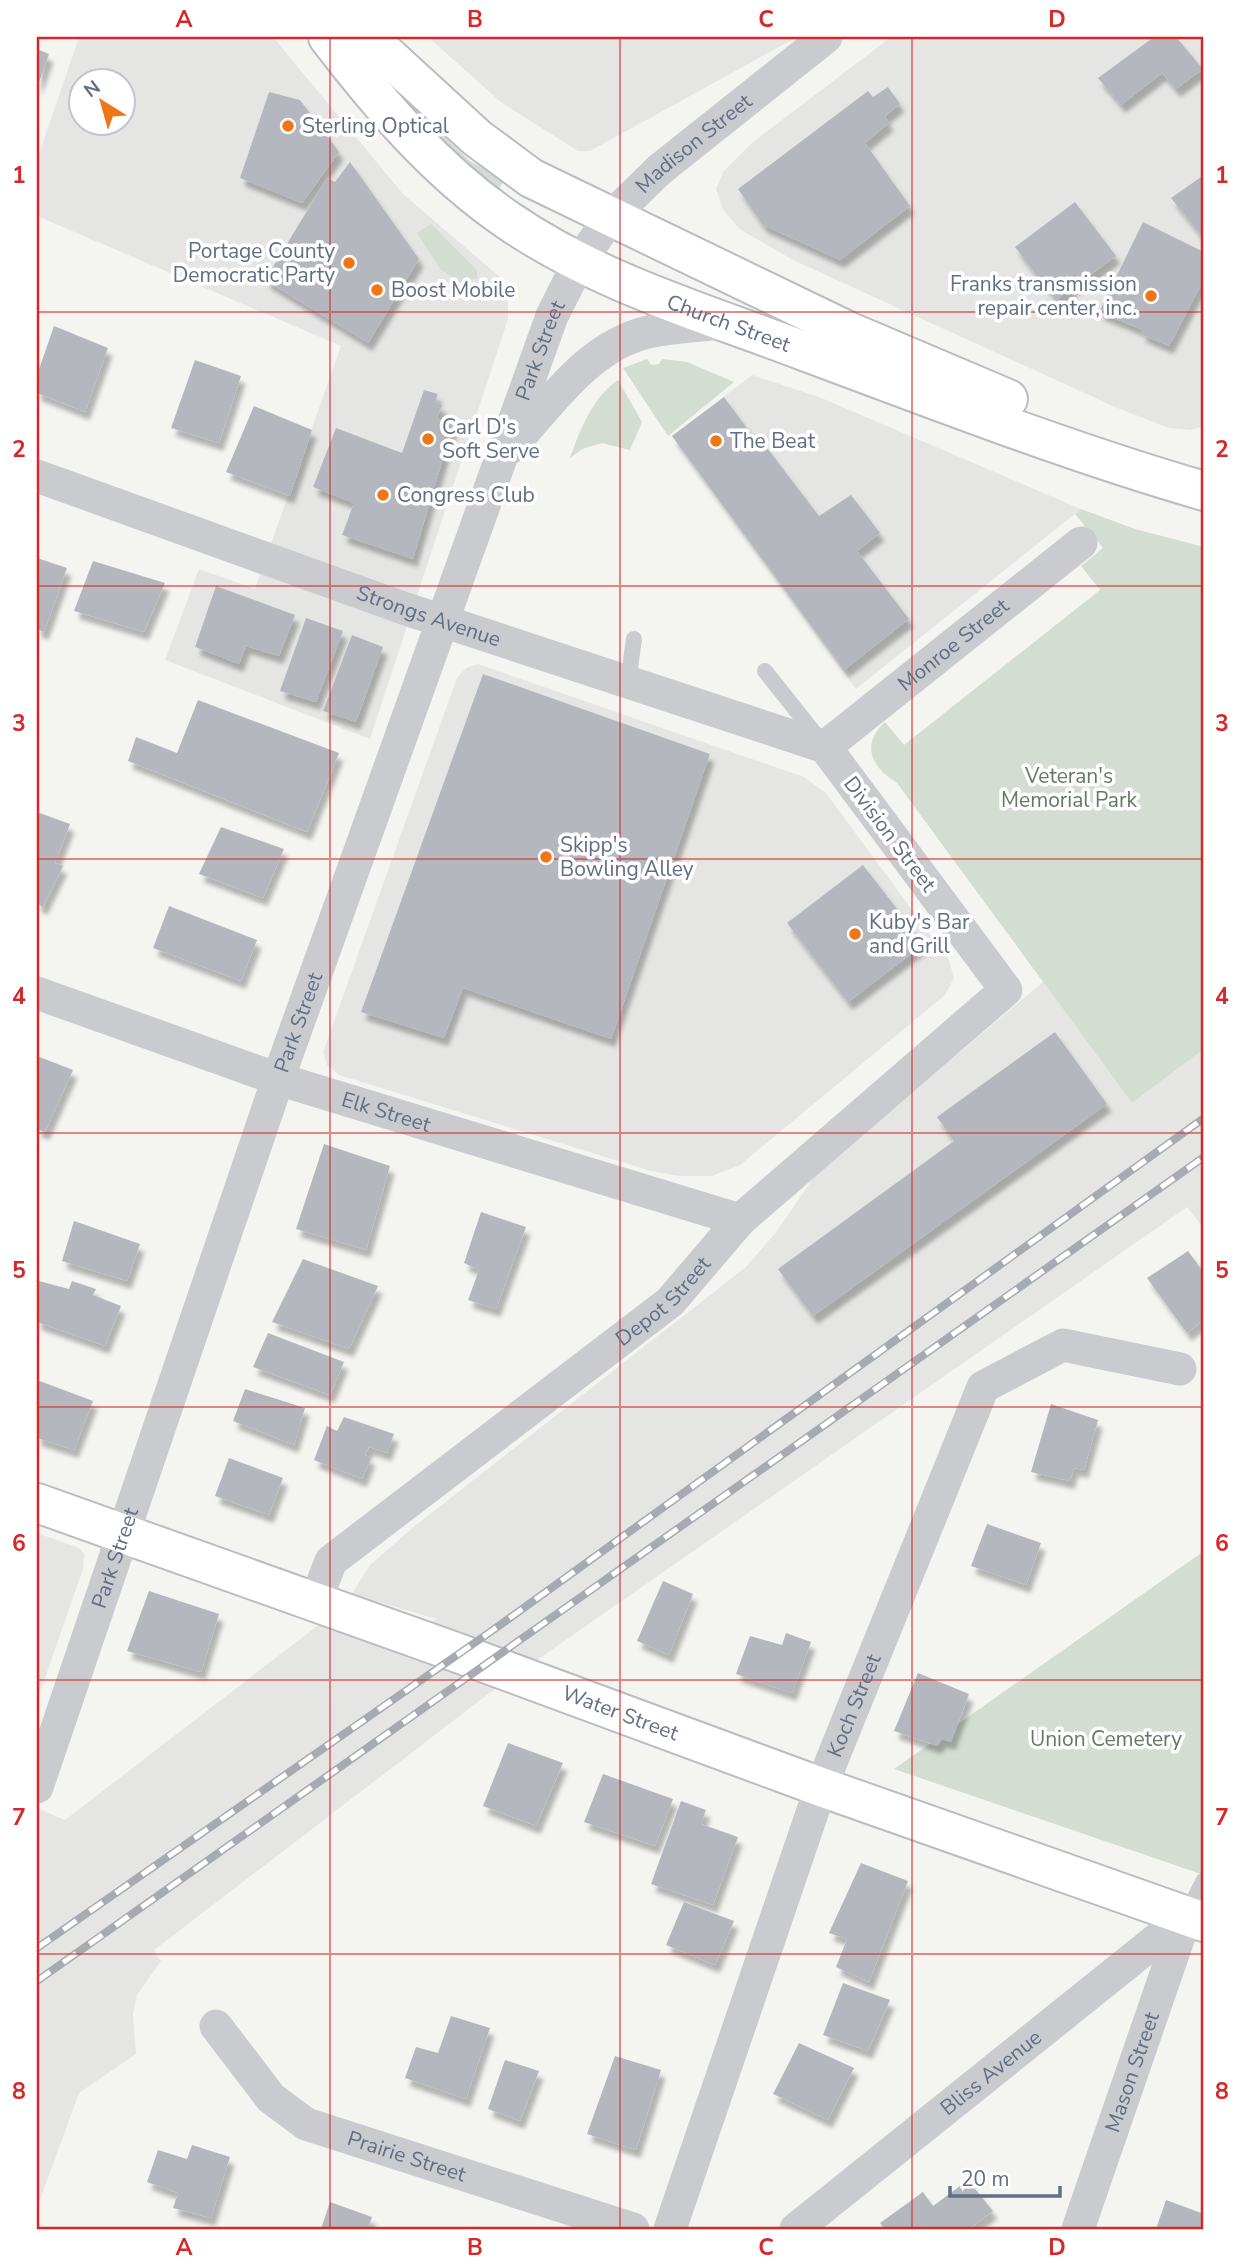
<svg xmlns="http://www.w3.org/2000/svg" width="1241" height="2266" font-family="'Nunito Sans',sans-serif">
<defs>
<filter id="shadow"><feDropShadow dx="4.5" dy="8" stdDeviation="2" flood-color="#0004"/></filter>
</defs>
<rect width="100%" height="100%" fill="#f4f5f1"/>
<g fill="#e5e6e4" fill-rule="evenodd">
<path d="M79,37H273L403,194L501,278L508,293V319L370,739L165,660L199,569L255,589L341,346L37,216V160ZM80,80H122V122H80Z"/>
<polygon points="428,37 797,37 590,151 578,151 502,103"/>
<polygon points="891,37 1204,37 1204,426 1191,430 1169,428 1115,407 793,260 741,230 723,210 716,189 723,172 752,143"/>
<polygon points="752,375 819,397 1081,509 856,689 672,436"/>
<polygon points="478,664 804,777 826,793 949,960 954,978 945,995 740,1165 712,1176 680,1176 651,1171 339,1075 327,1065 323,1052 457,678 466,668"/>
<polygon points="1043,982 1132,1103 1204,1049 1204,1229 1187,1207 487,1695 154,1950 161,1961 137,1995 133,2014 136,2054 79,2093 37,2208 37,1808 65,1820 338,1610 411,1637 436,1619 352,1594 370,1565 416,1525 746,1267 777,1231 816,1174"/>
<polygon points="37,1533 79,1548 84,1554 83,1569 37,1701"/>
</g>
<g fill="#d3ddd1">
<polygon points="370,67 471,162 506,177 491,202"/>
<polygon points="431,224 477,270 477,278 461,282 441,270 417,233"/>
<polygon points="647,359 651,365 659,364 662,359 687,362 734,382 668,436 623,368"/>
<path d="M618,380L642,422L630,450L602,443L582,449L570,458C580,430 592,398 618,380Z"/>
<path d="M1081,509L1135,529L1204,547V1049L1132,1103L897,783C872,768 860,745 885,722L904,745L1100,590L1081,566L1103,548L1075,514Z"/>
<polygon points="1204,1551 1204,1875 894,1769"/>
</g>
<g fill="#b4b8be" filter="url(#shadow)">
<polygon points="1154,37 1176,37 1203,69 1176,89 1162,73 1121,105 1098,78"/>
<polygon points="37,49 49,54 37,88"/>
<polygon points="888,87 900,104 885,116 889,123 865,143 910,206 840,260 763,225 738,189 868,91 873,97"/>
<polygon points="269,92 300,100 339,152 302,203 240,178"/>
<polygon points="350,162 419,259 368,343 265,280 327,178 335,182"/>
<polygon points="1204,175 1204,239 1171,198"/>
<polygon points="1075,202 1116,256 1056,300 1015,247"/>
<polygon points="1143,222 1204,252 1204,279 1169,346 1141,334 1143,330 1099,312"/>
<polygon points="54,326 108,348 85,412 37,393 37,375"/>
<polygon points="195,360 241,376 219,443 171,428"/>
<polygon points="424,390 438,394 435,402 442,405 437,419 453,425 413,559 342,535 354,503 313,487 336,428 402,453"/>
<polygon points="724,397 761,447 764,444 819,516 851,495 880,533 857,551 909,619 844,670 672,436"/>
<polygon points="254,406 312,430 290,496 226,472"/>
<polygon points="37,558 67,568 44,632 37,629"/>
<polygon points="93,561 165,583 144,632 74,611"/>
<polygon points="216,586 295,615 279,656 246,646 239,664 195,647"/>
<polygon points="306,618 343,631 316,702 280,691"/>
<polygon points="352,635 383,647 356,722 323,711"/>
<polygon points="483,674 710,754 611,1039 463,988 444,1038 361,1012"/>
<polygon points="198,700 339,753 307,832 128,761 136,737 177,753"/>
<polygon points="37,812 70,824 55,863 63,866 43,907 37,904"/>
<polygon points="221,827 284,849 263,898 199,874"/>
<polygon points="863,865 924,944 848,1002 787,923"/>
<polygon points="169,906 257,940 241,981 153,948"/>
<polygon points="1055,1032 1107,1104 813,1316 778,1269 954,1141 937,1117"/>
<polygon points="37,1056 73,1070 45,1132 37,1129"/>
<polygon points="324,1144 390,1166 366,1250 296,1229"/>
<polygon points="481,1212 526,1227 496,1309 468,1300 479,1270 464,1263"/>
<polygon points="74,1221 140,1244 127,1281 62,1261"/>
<polygon points="1188,1251 1204,1273 1204,1320 1187,1333 1147,1278"/>
<polygon points="303,1259 378,1286 349,1349 272,1322"/>
<polygon points="39,1281 69,1289 72,1281 96,1289 93,1295 121,1306 105,1346 37,1322"/>
<polygon points="268,1333 344,1362 330,1395 253,1367"/>
<polygon points="37,1380 93,1401 74,1450 37,1438"/>
<polygon points="245,1389 305,1408 294,1445 233,1421"/>
<polygon points="1051,1404 1098,1420 1084,1470 1074,1468 1070,1481 1031,1472"/>
<polygon points="344,1417 394,1434 387,1453 369,1447 365,1455 371,1458 362,1479 314,1460 327,1426 337,1431"/>
<polygon points="229,1458 283,1478 269,1515 215,1496"/>
<polygon points="987,1524 1041,1543 1026,1585 971,1566"/>
<polygon points="663,1581 693,1594 669,1655 637,1641"/>
<polygon points="149,1591 219,1614 201,1672 127,1651"/>
<polygon points="786,1633 811,1642 792,1693 736,1674 750,1636 782,1645"/>
<polygon points="918,1673 969,1694 951,1742 942,1739 937,1746 894,1731"/>
<polygon points="508,1743 563,1763 536,1826 483,1806"/>
<polygon points="603,1774 673,1799 655,1846 584,1822"/>
<polygon points="681,1801 706,1810 701,1824 738,1837 713,1905 651,1884"/>
<polygon points="861,1863 908,1881 869,1982 836,1967 847,1939 829,1933"/>
<polygon points="684,1902 734,1921 715,1965 666,1945"/>
<polygon points="843,1983 890,2000 868,2051 823,2035"/>
<polygon points="451,2016 490,2028 466,2099 405,2078 416,2047 438,2053"/>
<polygon points="799,2043 854,2068 828,2120 773,2094"/>
<polygon points="615,2056 661,2070 636,2150 587,2134"/>
<polygon points="505,2060 539,2071 520,2121 488,2109"/>
<polygon points="192,2145 230,2157 211,2218 173,2208 178,2193 147,2182 158,2150 187,2159"/>
<polygon points="968,2180 993,2211 969,2229 949,2227 945,2229 884,2229 880,2223 923,2192 933,2206"/>
<polygon points="1166,2200 1204,2214 1204,2229 1156,2229"/>
<polygon points="330,2202 372,2217 368,2229 321,2229"/>
</g>
<g fill="none" stroke-linecap="round" stroke-linejoin="round">
<g stroke="#b9bcc1" stroke-width="42">
<g id="secondary">
<path id="s10" d="M328,37C380,105 438,173 509,221C598,282 704,313 804,351C936,400 1069,452 1204,491"/>
<polyline points="367,37 477,138 531,178 850,332 1008,399"/>
<path id="s11" d="M37,1503L458,1653L821,1787L1204,1922"/>
</g>
</g>
<g stroke="#c9cbcf" stroke-width="16">
<polyline points="765,671 819,739"/>
<polyline points="628,682 634,639"/>
<polyline points="1186,1915 1204,1880"/>
</g>
<g stroke="#c9cbcf" stroke-width="33">
<path d="M510,448C549,405 588,346 648,332C674,326 702,326 728,322"/>
<path id="s1" d="M37,476L403,608L825,747"/>
<path id="s2" d="M825,747L1081,543"/>
<path id="s3" d="M37,993L278,1079L740,1220"/>
<path id="s4" d="M315,1602L331,1561L670,1302L740,1220L1006,990L825,747"/>
<path id="s5" d="M37,1787L278,1079L552,316L578,264L610,218L659,170L826,37"/>
<path id="s6" d="M216,2026L271,2098L306,2124L633,2229"/>
<path id="s7" d="M670,2229L821,1787L983,1387L1063,1345L1180,1369"/>
<path id="s8" d="M796,2229L1186,1916"/>
<path id="s9" d="M1078,2229L1186,1916"/>
</g>
<use href="#secondary" stroke="#fff" stroke-width="38"/>
<g stroke="#a6aab1" stroke-width="8">
<g id="rail">
<polyline points="37,1948 493,1630 1204,1118"/>
<polyline points="37,1981 1204,1157"/>
</g>
</g>
<use href="#rail" stroke="#fff" stroke-width="5" stroke-dasharray="16" stroke-linecap="butt"/>
</g>
<path fill="none" stroke="#d62828" stroke-width="2" stroke-opacity="0.55" d="M330,37V2229M620,37V2229M912,37V2229M37,312H1204M37,586H1204M37,859H1204M37,1133H1204M37,1407H1204M37,1680H1204M37,1954H1204"/>
<g fill="#ef7616" stroke="#fff" stroke-width="2.5">
<circle cx="288" cy="126" r="7"/>
<circle cx="349" cy="263" r="7"/>
<circle cx="377" cy="290" r="7"/>
<circle cx="1151" cy="296" r="7"/>
<circle cx="428" cy="439" r="7"/>
<circle cx="716" cy="441" r="7"/>
<circle cx="383" cy="495" r="7"/>
<circle cx="546" cy="857" r="7"/>
<circle cx="855" cy="934" r="7"/>
</g>
<g text-anchor="middle" dominant-baseline="central" stroke-width="7" stroke-linejoin="round" paint-order="stroke">
<g font-size="21" fill="#626e84" stroke="#fff" text-anchor="start">
<text x="302" y="126">Sterling Optical</text>
<text x="335" y="251" text-anchor="end">Portage County<tspan x="335" dy="24">Democratic Party</tspan></text>
<text x="1137" y="284" text-anchor="end">Franks transmission<tspan x="1137" dy="24">repair center, inc.</tspan></text>
<text x="391" y="290">Boost Mobile</text>
<text x="442" y="427">Carl D's<tspan x="442" dy="24">Soft Serve</tspan></text>
<text x="730" y="441">The Beat</text>
<text x="397" y="495">Congress Club</text>
<text x="560" y="845">Skipp's<tspan x="560" dy="24">Bowling Alley</tspan></text>
<text x="869" y="922">Kuby's Bar<tspan x="869" dy="24">and Grill</tspan></text>
</g>
<g font-size="21" fill="#626e84" stroke="#fff">
<text stroke="none"><textPath href="#s5" startOffset="1785">Madison Street</textPath></text>
<text stroke="none"><textPath href="#s10" startOffset="502">Church Street</textPath></text>
<text stroke="none"><textPath href="#s5" startOffset="1522">Park Street</textPath></text>
<text stroke="none"><textPath href="#s1" startOffset="416">Strongs Avenue</textPath></text>
<text stroke="none"><textPath href="#s2" startOffset="164">Monroe Street</textPath></text>
<text transform="translate(890 834) rotate(53)">Division Street</text>
<text stroke="none"><textPath href="#s5" startOffset="808">Park Street</textPath></text>
<text stroke="none"><textPath href="#s3" startOffset="369">Elk Street</textPath></text>
<text stroke="none"><textPath href="#s4" startOffset="466">Depot Street</textPath></text>
<text stroke="none"><textPath href="#s5" startOffset="242">Park Street</textPath></text>
<text stroke="none"><textPath href="#s7" startOffset="555">Koch Street</textPath></text>
<text stroke="none"><textPath href="#s11" startOffset="620">Water Street</textPath></text>
<text stroke="none"><textPath href="#s8" startOffset="250">Bliss Avenue</textPath></text>
<text stroke="none"><textPath href="#s9" startOffset="166">Mason Street</textPath></text>
<text stroke="none"><textPath href="#s6" startOffset="240">Prairie Street</textPath></text>
</g>
<g font-size="21" fill="#617b61" stroke="#fff">
<text x="1069" y="776">Veteran's<tspan x="1069" dy="24">Memorial Park</tspan></text>
<text x="1106" y="1739">Union Cemetery</text>
</g>
</g>
<rect width="1241" height="2266" fill="none" stroke="#ffffff" stroke-width="77"/>
<g transform="translate(102 102) rotate(323)"><circle r="33" fill="#ffffff" stroke="#c0c5ce" stroke-width="2"/>
<path d="M0-5L12 26L0 18L-12 26Z" fill="#ef7616"/>
<text y="-10" font-size="19" font-weight="bold" text-anchor="middle" fill="#626e84">N</text>
</g>
<path d="M950 2186v10h110v-10" fill="none" stroke="#626e84" stroke-width="3.5"/>
<text x="961" y="2186" font-size="21" fill="#626e84" stroke="#ffffff" stroke-width="5" paint-order="stroke">20 m</text>
<rect x="38" y="38" width="1164" height="2190" fill="none" stroke="#d62828" stroke-width="2.5"/>
<g font-size="23" text-anchor="middle" font-weight="bold" fill="#d62828">
<text x="184" y="27">A</text>
<text x="475" y="27">B</text>
<text x="766" y="27">C</text>
<text x="1057" y="27">D</text>
<text x="19" y="183">1</text>
<text x="1222" y="183">1</text>
<text x="19" y="457">2</text>
<text x="1222" y="457">2</text>
<text x="19" y="731">3</text>
<text x="1222" y="731">3</text>
<text x="19" y="1004">4</text>
<text x="1222" y="1004">4</text>
<text x="19" y="1278">5</text>
<text x="1222" y="1278">5</text>
<text x="19" y="1551">6</text>
<text x="1222" y="1551">6</text>
<text x="19" y="1825">7</text>
<text x="1222" y="1825">7</text>
<text x="19" y="2099">8</text>
<text x="1222" y="2099">8</text>
<text x="184" y="2255">A</text>
<text x="475" y="2255">B</text>
<text x="766" y="2255">C</text>
<text x="1057" y="2255">D</text>
</g>
</svg>
